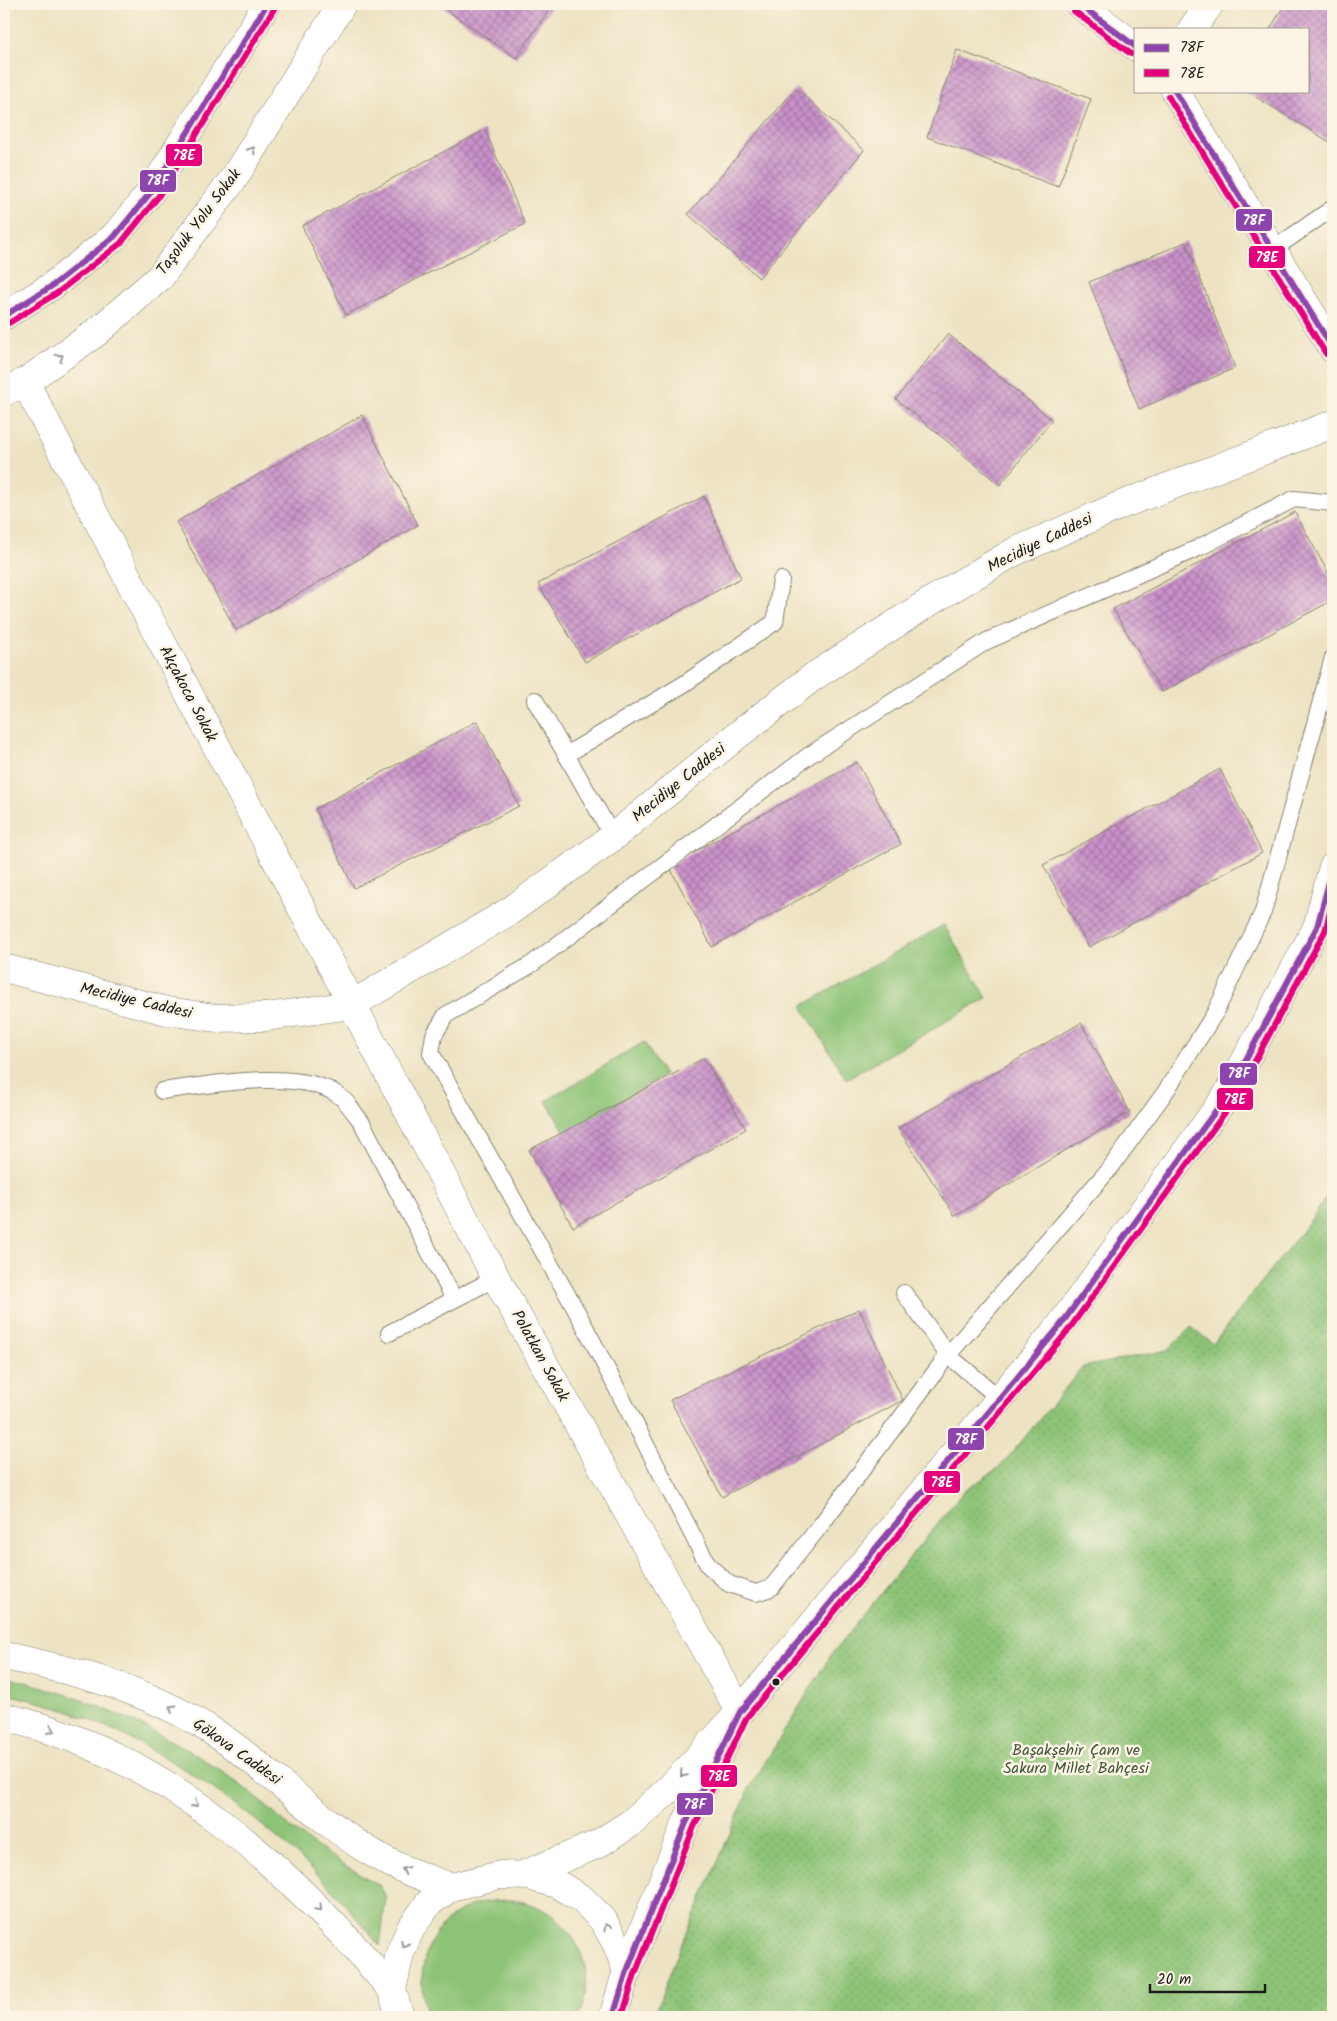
<svg xmlns="http://www.w3.org/2000/svg" width="1337" height="2021" font-family="Kalam,sans-serif">
<defs>
<pattern id="park-dots" width="8" height="8" patternUnits="userSpaceOnUse" patternTransform="scale(1.25)"><rect width="8" height="8" fill="#8cc376"/><path d="M2 2h.1M6 6h.1" fill="none" stroke="#78a766" stroke-width="1.8" stroke-linecap="round"/></pattern>
<pattern id="building-cross-hatch" width="8" height="8" patternUnits="userSpaceOnUse" patternTransform="scale(1.25)"><rect width="8" height="8" fill="#ca92ca"/><path d="M0 0l8 8M0 8l8-8" fill="none" stroke="#a376a3"/></pattern>
</defs>
<rect width="100%" height="100%" fill="#fcf5e5"/>
<filter id="ink" filterUnits="userSpaceOnUse"><feTurbulence type="fractalNoise" baseFrequency=".02" numOctaves="2"/><feDisplacementMap in="SourceGraphic" scale="10" xChannelSelector="R" yChannelSelector="G"/><feConvolveMatrix kernelMatrix="1 2 1 2 8 2 1 2 1" color-interpolation-filters="sRGB"/></filter>
<filter id="wash" filterUnits="userSpaceOnUse"><feTurbulence type="fractalNoise" baseFrequency=".0096" numOctaves="4" result="noise"/><feDisplacementMap in="SourceGraphic" scale="20" xChannelSelector="R" yChannelSelector="G"/><feGaussianBlur stdDeviation="1.12" result="paint"/><feColorMatrix in="noise" values="0 0 0 0 0 0 0 0 0 0 0 0 0 0 0 0 0 1.4 0 .05"/><feComposite in="paint" operator="in"/></filter>
<g filter="url(#wash)">
<rect width="100%" height="100%" fill="#ede3c3"/>
<g fill="#8cc376" stroke="#547049">
<polygon points="944,925 987,998 846,1079 802,1006"/>
<polygon points="644,1042 664,1075 566,1134 546,1101"/>
<path d="M4,1677C87,1695 180,1738 247,1790C264,1803 279,1819 296,1832C323,1852 351,1869 380,1886L386,1897L380,1946C353,1914 326,1880 295,1853C215,1783 110,1713 4,1694Z"/>
<path d="M514,1900C523,1902 533,1904 540,1908C580,1928 598,1977 578,2017H429C413,1979 424,1931 462,1910C478,1901 496,1900 514,1900Z"/>
</g>
<polygon fill="url(#park-dots)" stroke="#547049" points="1333,1186 1333,2017 654,2017 673,1965 750,1787 831,1655 963,1492 1001,1466 1083,1367 1168,1350 1191,1327 1213,1344 1316,1213"/>
<g id="blocks">
<g fill="url(#building-cross-hatch)">
<polygon points="438,4 553,4 516,58"/>
<polygon points="1285,4 1333,4 1333,144 1246,91 1308,91 1308,29 1270,29"/>
<polygon points="957,50 1091,99 1058,187 927,137"/>
<polygon points="796,88 864,150 759,278 688,214"/>
<polygon points="485,130 525,224 346,315 302,226"/>
<polygon points="1186,242 1235,368 1139,409 1089,282"/>
<polygon points="948,334 1052,420 1000,485 896,399"/>
<polygon points="362,415 418,525 236,630 176,522"/>
<polygon points="704,496 741,578 585,662 538,584"/>
<polygon points="1295,512 1333,582 1333,600 1162,692 1113,609"/>
<polygon points="477,721 519,806 354,888 315,809"/>
<polygon points="857,762 901,844 712,947 669,866"/>
<polygon points="1220,769 1262,853 1089,947 1043,865"/>
<polygon points="1081,1023 1130,1112 955,1216 898,1128"/>
<polygon points="704,1058 746,1129 573,1227 529,1150"/>
<polygon points="859,1309 903,1400 722,1497 670,1400"/>
</g>
</g>
</g>
<g filter="url(#ink)">
<use href="#blocks" fill-opacity="0" stroke="#848070" stroke-width="1"/>
<g fill="none" stroke-linecap="round" stroke-linejoin="round">
<g stroke="#848070" stroke-width="18">
<g id="lane">
<polyline points="1272,250 1333,208"/>
<polyline points="1333,503 1294,499 1198,548 987,641 808,756 532,964 446,1015 434,1035 431,1053 581,1319 708,1565 729,1584 756,1593 771,1588 820,1526 948,1355 1111,1167 1166,1091 1215,1013 1263,912 1333,658"/>
<polyline points="535,700 613,837"/>
<polyline points="566,755 684,684 775,622 781,580"/>
<path d="M162,1091C206,1085 308,1066 343,1099C350,1106 356,1115 362,1123L454,1299"/>
<polyline points="904,1293 948,1355 999,1398"/>
<polyline points="389,1333 496,1278"/>
</g>
</g>
<g stroke="#848070" stroke-width="29">
<g id="street">
<polyline points="1192,29 1210,4"/>
<polyline points="25,382 496,1278 740,1712"/>
<polyline points="4,968 167,1011 216,1018 266,1017 351,1005 510,911 613,837 735,737 813,677 931,601 1014,552 1121,505 1333,424"/>
</g>
</g>
<g stroke="#848070" stroke-width="29">
<g id="secondary">
<polyline points="1079,4 1136,47"/>
<polyline points="1175,91 1333,349"/>
<polyline points="4,316 52,286 114,237 151,192 267,4"/>
<polyline points="4,392 25,382 97,332 160,277 234,178 342,4"/>
<path d="M4,1656C78,1671 148,1690 212,1731C268,1767 314,1818 371,1852C396,1868 423,1877 451,1887"/>
<path d="M4,1717C165,1754 288,1867 392,1990"/>
<polyline points="523,1875 598,1844 631,1823 668,1790 740,1712 1060,1326 1227,1095 1317,927 1333,867"/>
<polyline points="400,2017 392,1990 400,1953 411,1928 429,1903 451,1887 500,1875 529,1876 557,1884 582,1899 603,1920 617,1945 627,1971"/>
<polyline points="613,2017 627,1971 686,1823 727,1738"/>
</g>
</g>
<use href="#lane" stroke="#fff" stroke-width="16"/>
<use href="#street" stroke="#fff" stroke-width="28"/>
<use href="#secondary" stroke="#fff" stroke-width="28"/>
<g stroke="#fcf5e5" stroke-width="10">
<g id="bus-1">
<polyline points="1079,4 1136,47"/>
<polyline points="1175,91 1333,349"/>
<polyline points="4,316 52,286 114,237 151,192 267,4"/>
<polyline points="613,2017 627,1971 686,1823 740,1712 1060,1326 1227,1095 1317,927 1333,867"/>
</g>
</g>
<g stroke="#fcf5e5" stroke-width="10">
<g id="bus-2">
<polyline points="1074,11 1131,54"/>
<polyline points="1168,96 1326,354"/>
<polyline points="9,323 57,293 121,243 158,197 274,9"/>
<polyline points="622,2017 635,1974 694,1827 747,1717 1067,1332 1234,1100 1325,931 1333,900"/>
</g>
</g>
<use href="#bus-1" stroke="#8e44ad" stroke-width="6"/>
<use href="#bus-2" stroke="#e5007d" stroke-width="6"/>
</g>
<defs><path id="oneway-chevron" d="M-2-3.5L2.5 0L-2 3.5" fill="none" stroke-width="1.6" stroke-linecap="round" stroke-linejoin="round" transform="scale(1.25)"/></defs>
<g stroke="#999">
<use href="#oneway-chevron" transform="translate(252 150) rotate(-58)"/>
<use href="#oneway-chevron" transform="translate(60 357) rotate(-35)"/>
<use href="#oneway-chevron" transform="translate(172 1708) rotate(-150)"/>
<use href="#oneway-chevron" transform="translate(51 1730) rotate(21)"/>
<use href="#oneway-chevron" transform="translate(683 1774) rotate(133)"/>
<use href="#oneway-chevron" transform="translate(195 1804) rotate(34)"/>
<use href="#oneway-chevron" transform="translate(405 1870) rotate(-155)"/>
<use href="#oneway-chevron" transform="translate(319 1908) rotate(46)"/>
<use href="#oneway-chevron" transform="translate(607 1927) rotate(-119)"/>
<use href="#oneway-chevron" transform="translate(404 1944) rotate(114)"/>
</g>
</g>
<circle fill="#1c1c1c" stroke="#fcf5e5" stroke-width="2" cx="776" cy="1682" r="4.5"/>
<g text-anchor="middle" dominant-baseline="central" stroke-width="5" stroke-linejoin="round" paint-order="stroke">
<g font-size="16" fill="#1c1c1c" stroke="#fcf5e5">
<text transform="translate(199 222) rotate(-53)">Taşoluk Yolu Sokak</text>
<text transform="translate(1040 543) rotate(-26)">Mecidiye Caddesi</text>
<text transform="translate(188 694) rotate(62)">Akçakoca Sokak</text>
<text transform="translate(679 783) rotate(-39)">Mecidiye Caddesi</text>
<text transform="translate(136 1001) rotate(13)">Mecidiye Caddesi</text>
<text transform="translate(540 1356) rotate(61)">Polatkan Sokak</text>
<text transform="translate(237 1752) rotate(35)">Gökova Caddesi</text>
</g>
<g font-size="16" fill="#43563c" stroke="#fcf5e5">
<text x="1076" y="1750">Başakşehir Çam ve<tspan x="1076" dy="18">Sakura Millet Bahçesi</tspan></text>
</g>
</g>
<g stroke="#fcf5e5" stroke-width="2">
<rect x="165" y="143" width="38" height="24" rx="5" fill="#e5007d"/>
<rect x="139" y="169" width="38" height="24" rx="5" fill="#8e44ad"/>
<rect x="1235" y="208" width="38" height="24" rx="5" fill="#8e44ad"/>
<rect x="1248" y="245" width="38" height="24" rx="5" fill="#e5007d"/>
<rect x="1219" y="1062" width="39" height="24" rx="5" fill="#8e44ad"/>
<rect x="1216" y="1087" width="38" height="24" rx="5" fill="#e5007d"/>
<rect x="947" y="1427" width="38" height="24" rx="5" fill="#8e44ad"/>
<rect x="923" y="1470" width="38" height="24" rx="5" fill="#e5007d"/>
<rect x="700" y="1764" width="38" height="24" rx="5" fill="#e5007d"/>
<rect x="676" y="1792" width="38" height="24" rx="5" fill="#8e44ad"/>
</g>
<g font-size="14" text-anchor="middle" font-weight="bold" fill="#fff">
<text x="184" y="160">78E</text>
<text x="158" y="185">78F</text>
<text x="1254" y="225">78F</text>
<text x="1267" y="262">78E</text>
<text x="1239" y="1078">78F</text>
<text x="1235" y="1104">78E</text>
<text x="966" y="1444">78F</text>
<text x="942" y="1487">78E</text>
<text x="719" y="1781">78E</text>
<text x="695" y="1809">78F</text>
</g>
<rect width="1337" height="2021" fill="none" stroke="#fcf5e5" stroke-width="20"/>
<rect x="1134" y="28" width="175" height="65" fill="#fcf5e5" stroke="#a29e95"/>
<rect x="1144" y="44" width="25" height="8" fill="#8e44ad" stroke="#a29e95"/>
<text x="1180" y="52" font-size="15" fill="#1c1c1c">78F</text>
<rect x="1144" y="69" width="25" height="8" fill="#e5007d" stroke="#a29e95"/>
<text x="1180" y="78" font-size="15" fill="#1c1c1c">78E</text>
<path d="M1150 1984v8h115v-8" fill="none" stroke="#1c1c1c" stroke-width="2.5"/>
<text x="1157" y="1984" font-size="15" fill="#1c1c1c" stroke="#fcf5e5" stroke-width="4" paint-order="stroke">20 m</text>
</svg>
